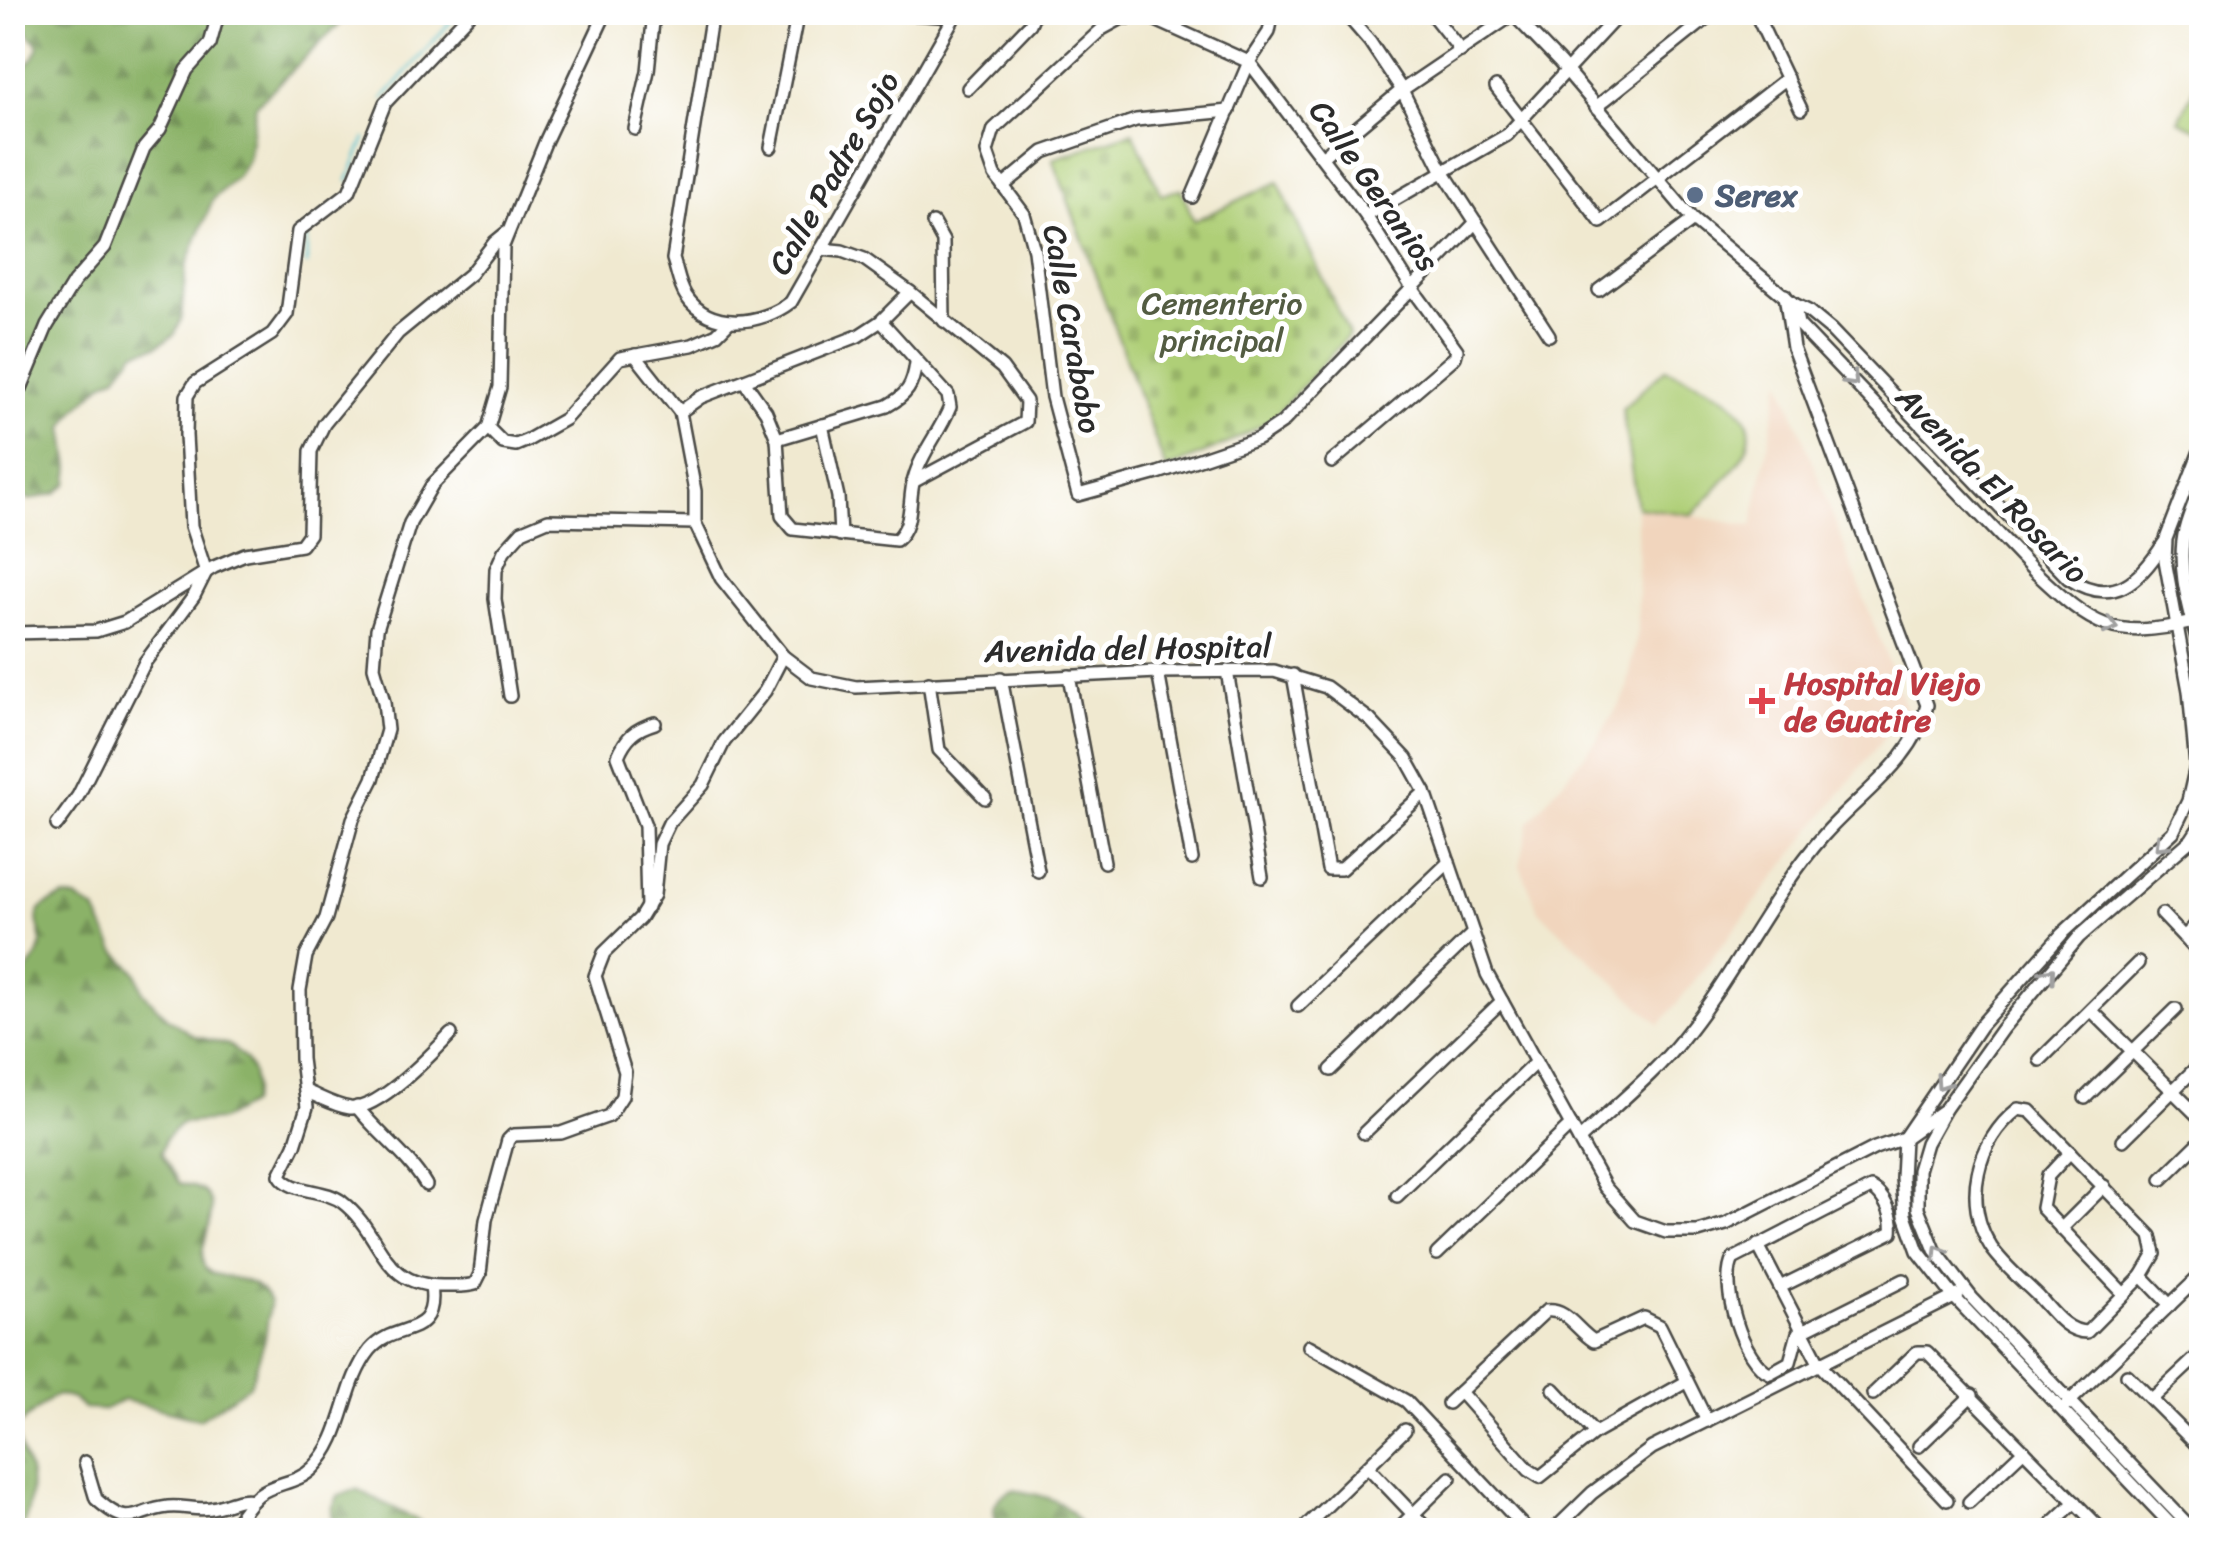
<svg xmlns="http://www.w3.org/2000/svg" width="2214" height="1543" font-family="Sriracha,sans-serif">
<defs>
<pattern id="forest-firs" width="22" height="20" patternUnits="userSpaceOnUse" patternTransform="scale(2.5)"><rect width="22" height="20" fill="#8bb268"/><path d="M5 1l3.5 6h-7zM16 11l3.5 6h-7z" fill="#729156"/></pattern>
<pattern id="cemetery-stones" width="16" height="16" patternUnits="userSpaceOnUse" patternTransform="scale(2.5)"><rect width="16" height="16" fill="#afcf77"/><path d="M2 7V4a2 2 0 0 1 4 0v3zM10 15v-3a2 2 0 0 1 4 0v3z" fill="#97b267"/></pattern>
</defs>
<rect width="100%" height="100%" fill="#fff"/>
<filter id="ink" filterUnits="userSpaceOnUse"><feTurbulence type="fractalNoise" baseFrequency=".01" numOctaves="2"/><feDisplacementMap in="SourceGraphic" scale="20" xChannelSelector="R" yChannelSelector="G"/><feConvolveMatrix kernelMatrix="1 2 1 2 8 2 1 2 1" color-interpolation-filters="sRGB"/></filter>
<filter id="wash" filterUnits="userSpaceOnUse"><feTurbulence type="fractalNoise" baseFrequency=".0048" numOctaves="4" result="noise"/><feDisplacementMap in="SourceGraphic" scale="40" xChannelSelector="R" yChannelSelector="G"/><feGaussianBlur stdDeviation="2.25" result="paint"/><feColorMatrix in="noise" values="0 0 0 0 0 0 0 0 0 0 0 0 0 0 0 0 0 1.4 0 .05"/><feComposite in="paint" operator="in"/></filter>
<g filter="url(#wash)">
<rect width="100%" height="100%" fill="#f0e9d0"/>
<polygon fill="#f1d5bd" points="1781,379 1906,709 1660,1025 1539,911 1520,866 1529,822 1596,741 1626,694 1638,631 1637,507 1752,526"/>
<g fill="#afcf77" stroke="#6d7d51" stroke-width="2.5">
<polygon points="2201,73 2201,131 2179,121"/>
<path d="M1665,369C1695,381 1764,403 1747,447C1739,468 1708,497 1693,515L1637,507L1622,409Z"/>
</g>
<g fill="url(#forest-firs)" stroke="#5b6e4a" stroke-width="2.5">
<polygon points="25,13 351,13 256,105 248,160 237,177 213,199 186,266 181,319 175,334 157,346 135,352 116,376 103,383 76,409 64,427 70,467 68,483 56,493 28,500 13,486 13,79 34,57 39,46 23,27"/>
<path d="M64,897L76,899L95,910L115,951L136,972L143,992L166,1017L194,1036L229,1045L245,1059L252,1072L254,1088L250,1104L221,1120L181,1123L165,1139L161,1153L179,1183C184,1185 189,1185 194,1187C232,1200 194,1243 204,1266C212,1283 254,1269 270,1302L265,1339L250,1385L200,1419L124,1400L102,1410L85,1409L73,1399L59,1395L52,1397L19,1425C16,1442 22,1451 27,1465C34,1482 30,1516 20,1530H13V986C22,977 32,966 38,955C52,927 14,915 64,897Z"/>
<polygon points="357,1489 420,1522 428,1530 332,1530 332,1509 338,1496"/>
<path d="M1013,1490C1043,1495 1070,1500 1082,1530H1001C990,1512 991,1499 1013,1490Z"/>
</g>
<polygon fill="url(#cemetery-stones)" stroke="#6d7d51" stroke-width="2.5" points="1133,132 1161,195 1181,189 1194,221 1278,182 1349,335 1271,420 1226,444 1166,469 1053,159"/>
<g fill="none" stroke-linecap="round" stroke-linejoin="round">
<g stroke="#58c4d3" stroke-width="2.5">
<polyline points="383,99 459,12"/>
<polyline points="348,181 365,138"/>
<polyline points="307,264 306,234 347,203"/>
</g>
</g>
</g>
<g filter="url(#ink)">
<g fill="none" stroke-linecap="round" stroke-linejoin="round">
<g stroke="#494844" stroke-width="16">
<g id="minor">
<path d="M606,12L546,140L503,246L500,387L488,428L432,485L410,523L377,629L374,667L384,702L387,730L373,779L353,819L326,918L306,956L300,990L301,1059L307,1107L295,1145L280,1175C291,1194 325,1188 342,1202C384,1234 379,1287 444,1286C455,1286 465,1287 475,1284L480,1274L486,1220L508,1140L513,1135L561,1133L586,1124L609,1116L622,1096L625,1072L595,976L604,953L640,918L654,895L659,844L669,823L703,785L724,742L765,691L783,656"/>
<path d="M712,12L673,259C677,270 679,286 686,296C710,332 761,325 791,302L957,12"/>
<polyline points="882,12 954,17"/>
<polyline points="1344,12 1370,42 1402,90 1442,170 1549,335"/>
<polyline points="1430,12 1461,51"/>
<path d="M1511,12L1560,63L1693,220L1794,304L1808,311L1831,330L2068,578C2113,608 2140,581 2164,543"/>
<polyline points="1755,12 1801,109"/>
<polyline points="1496,87 1601,222 1787,78"/>
<polyline points="968,88 1030,24 1035,12"/>
<polyline points="1596,107 1715,12"/>
<polyline points="635,129 648,71 654,12"/>
<polyline points="771,147 798,12"/>
<polyline points="1322,157 1402,90 1517,12"/>
<polyline points="1003,186 1044,152 1136,120 1229,111"/>
<polyline points="1192,197 1249,62 1269,32 1273,12"/>
<polyline points="1366,216 1507,135 1621,12"/>
<polyline points="933,223 943,241 944,321"/>
<polyline points="821,249 842,251 864,259 910,292 1002,368 1026,401 1025,422 913,482"/>
<polyline points="1599,290 1693,220"/>
<path d="M1794,304L1798,324L2035,572C2095,628 2111,640 2194,622"/>
<polyline points="635,355 680,412 695,491 695,523 721,578 783,656 812,678 856,687 1158,672 1274,671 1326,687 1370,720 1406,758 1425,792 1487,974 1605,1187 1635,1221 1666,1232 1698,1232 1726,1224 1875,1148 1904,1138 1945,1109"/>
<path d="M744,381L766,412L777,439L782,516L793,529L896,540C914,525 908,500 914,479C921,453 940,432 950,407L948,395L881,321"/>
<polyline points="12,397 20,391 47,326 74,282 105,247 144,148 160,129 187,70 210,44 218,15 224,12"/>
<polyline points="680,412 701,397 858,336 881,321 910,292"/>
<polyline points="822,425 838,497 840,535"/>
<polyline points="488,428 503,443 516,445 528,440 565,419 620,358 692,345 717,334 730,321"/>
<path d="M777,439L887,406C907,395 913,386 916,363"/>
<polyline points="1332,462 1447,364 1455,357 1457,350 1412,288 1366,216 1249,62 1149,17 1122,18 1102,29 994,129 987,152 995,175 1024,214 1034,250 1052,397 1078,495 1158,473 1258,439 1282,423 1476,222"/>
<path d="M2202,484C2196,499 2189,514 2185,530C2175,571 2193,618 2202,658"/>
<polyline points="12,633 96,631 125,622 214,567 245,554 301,545 309,534 311,451 324,424 398,333 470,274 495,242 506,233"/>
<polyline points="1227,671 1262,877"/>
<polyline points="1158,672 1192,859"/>
<polyline points="1293,675 1328,869 1341,869 1425,792"/>
<polyline points="1069,676 1104,862"/>
<polyline points="1001,678 1038,871"/>
<polyline points="929,682 939,750 985,798"/>
<polyline points="510,696 495,599 496,569 504,551 522,531 548,520 695,523"/>
<polyline points="57,825 78,796 145,662 194,596 206,572 191,526 186,435 187,396 195,383 272,334 287,314 298,231 349,192 385,103 471,12"/>
<path d="M647,908L645,825L618,756C626,737 635,729 655,723"/>
<polyline points="2162,914 2202,956"/>
<polyline points="2184,937 2202,919"/>
<polyline points="1298,1006 1449,862"/>
<polyline points="2091,1010 2202,1120"/>
<polyline points="2040,1060 2138,963"/>
<polyline points="1331,1070 1473,933"/>
<path d="M305,1091C318,1096 335,1106 350,1108C378,1111 432,1054 451,1034"/>
<polyline points="2085,1098 2176,1009"/>
<path d="M357,1107C379,1135 407,1154 426,1185"/>
<path d="M2018,1109L2030,1111L2151,1236L2155,1254L2142,1276L2087,1332C2066,1332 2052,1311 2039,1297C2023,1281 2003,1265 1991,1247C1962,1201 1977,1141 2018,1109Z"/>
<polyline points="1364,1133 1502,1001"/>
<path d="M1579,1140C1613,1107 1654,1075 1683,1038C1735,974 1770,897 1824,835C1860,794 1915,760 1927,705L1793,348L1785,295"/>
<polyline points="2123,1140 2202,1062"/>
<polyline points="2070,1152 2048,1176 2042,1208 2124,1294"/>
<polyline points="2162,1179 2202,1140"/>
<polyline points="1397,1196 1536,1062"/>
<polyline points="2061,1229 2104,1186"/>
<polyline points="1758,1245 1820,1365 1947,1500"/>
<polyline points="1437,1254 1571,1125"/>
<polyline points="2142,1276 2170,1305"/>
<path d="M1780,1287L1892,1232C1894,1217 1885,1195 1871,1188L1733,1259C1719,1284 1743,1363 1770,1373L1790,1362L1798,1333L1904,1280"/>
<polyline points="1309,1346 1406,1401 1527,1530"/>
<polyline points="2127,1375 2202,1450"/>
<polyline points="1554,1389 1595,1433"/>
<polyline points="1460,1392 1529,1470 1540,1477 1595,1433 1686,1382"/>
<polyline points="1873,1394 1917,1352 1927,1352 2102,1530"/>
<polyline points="2152,1399 2202,1352"/>
<path d="M1448,1403L1546,1311C1567,1308 1577,1331 1594,1341L1644,1318L1660,1326L1707,1421"/>
<polyline points="2067,1404 2202,1274"/>
<polyline points="1919,1446 1972,1395"/>
<path d="M85,1462L96,1499C132,1531 133,1511 168,1507C184,1505 199,1512 216,1507C229,1504 240,1497 253,1500"/>
<polyline points="1368,1467 1428,1530"/>
<polyline points="1969,1502 2024,1450"/>
<path d="M229,1530C239,1520 247,1504 258,1495C275,1482 297,1484 313,1468C346,1436 342,1385 370,1350C395,1320 439,1341 431,1286"/>
<polyline points="1302,1530 1405,1430"/>
<polyline points="1397,1530 1450,1478"/>
<polyline points="1554,1530 1592,1493 1652,1448 1958,1295"/>
<polyline points="2045,1530 2075,1502"/>
<polyline points="2176,1530 1954,1297 1918,1251 1905,1215 1902,1178 1904,1138 1981,1025 2062,934 2173,832 2188,801 2196,766 2189,691 2165,560 2166,539 2202,446"/>
<polyline points="2193,1530 1972,1298 1935,1250 1918,1208 1918,1170 1926,1143 1945,1109 2002,1029 2079,937 2191,840 2202,823"/>
</g>
</g>
<use href="#minor" stroke="#fff" stroke-width="11"/>
</g>
<defs><path id="oneway-chevron" d="M-2-3.5L2.5 0L-2 3.5" fill="none" stroke-width="1.6" stroke-linecap="round" stroke-linejoin="round" transform="scale(2.5)"/></defs>
<g stroke="#a0a0a0">
<use href="#oneway-chevron" transform="translate(1852 380) rotate(46)"/>
<use href="#oneway-chevron" transform="translate(2111 626) rotate(15)"/>
<use href="#oneway-chevron" transform="translate(2161 844) rotate(135)"/>
<use href="#oneway-chevron" transform="translate(2049 974) rotate(-50)"/>
<use href="#oneway-chevron" transform="translate(1942 1083) rotate(124)"/>
<use href="#oneway-chevron" transform="translate(1939 1252) rotate(-122)"/>
</g>
</g>
<circle fill="#5c6f8a" stroke="#fff" stroke-width="4" cx="1695" cy="195" r="10"/>
<path fill="#e0444e" stroke="#fff" stroke-width="4" d="M1757 686h10v10h10v10h-10v10h-10v-10h-10v-10h10z"/>
<g text-anchor="middle" dominant-baseline="central" stroke-width="10" stroke-linejoin="round" paint-order="stroke">
<g font-size="32" fill="#2b2b2b" stroke="#fff">
<text transform="translate(834 173) rotate(-60)">Calle Padre Sojo</text>
<text transform="translate(1374 186) rotate(55)">Calle Geranios</text>
<text transform="translate(1072 329) rotate(80)">Calle Carabobo</text>
<text transform="translate(1992 485) rotate(46)">Avenida El Rosario</text>
<text transform="translate(1128 649) rotate(-1)">Avenida del Hospital</text>
</g>
<g font-size="32" font-weight="bold" fill="#4e5e75" stroke="#fff" text-anchor="start">
<text x="1715" y="195">Serex</text>
</g>
<g font-size="32" fill="#535c42" stroke="#fff">
<text x="1222" y="303">Cementerio<tspan x="1222" dy="37">principal</tspan></text>
</g>
<g font-size="32" font-weight="bold" fill="#be3a42" stroke="#fff" text-anchor="start">
<text x="1784" y="683">Hospital Viejo<tspan x="1784" dy="37">de Guatire</tspan></text>
</g>
</g>
<rect width="2214" height="1543" fill="none" stroke="#fff" stroke-width="50"/>
</svg>
